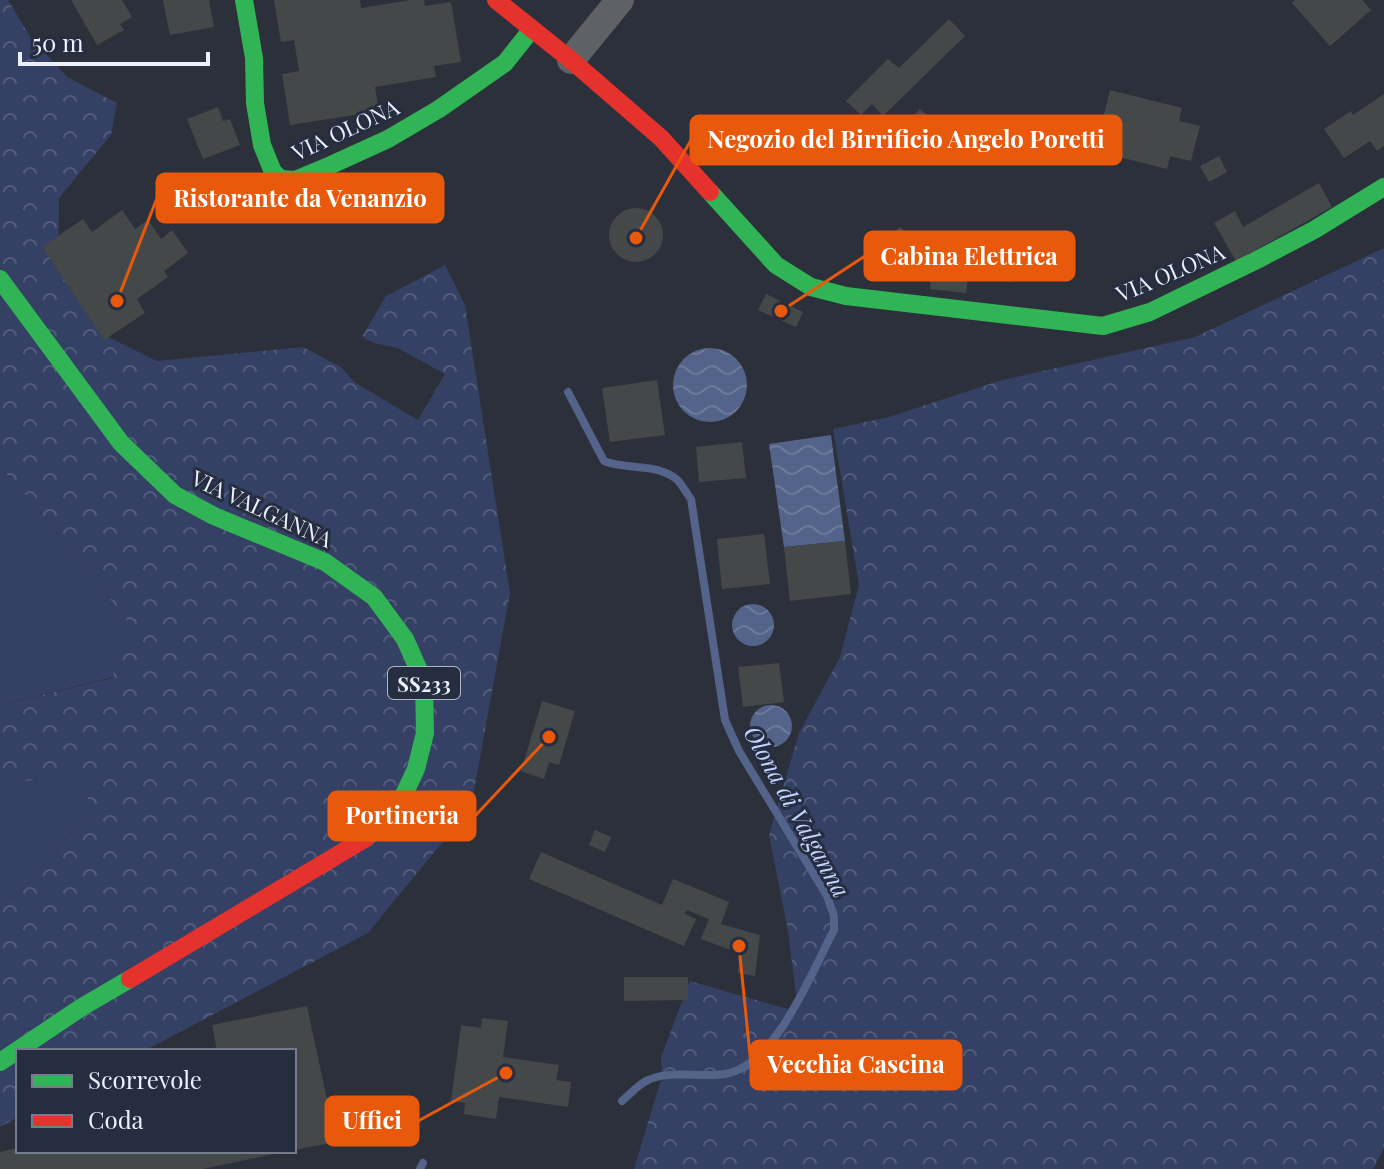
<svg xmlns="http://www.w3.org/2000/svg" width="1384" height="1169" font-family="'Playfair Display',serif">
<defs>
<pattern id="forest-crowns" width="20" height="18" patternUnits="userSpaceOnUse" patternTransform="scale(2)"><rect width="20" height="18" fill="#344064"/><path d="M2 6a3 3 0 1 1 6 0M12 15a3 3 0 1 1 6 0" fill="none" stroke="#525c7b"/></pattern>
<pattern id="water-waves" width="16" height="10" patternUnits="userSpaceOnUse" patternTransform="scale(2)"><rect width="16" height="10" fill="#53638a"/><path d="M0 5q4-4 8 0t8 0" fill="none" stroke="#6c7a9b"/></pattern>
</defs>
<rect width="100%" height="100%" fill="#2c303a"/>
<g fill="#344064">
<polygon points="0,467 37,508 129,623 113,677 0,705"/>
<polygon points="88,771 88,813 17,896 0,899 0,785"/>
</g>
<g fill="url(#forest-crowns)">
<polygon points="0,0 8,0 29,35 67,77 117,103 111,135 59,198 58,266 110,338 157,361 303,347 341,367 354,382 418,420 445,374 398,348 374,343 362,337 386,296 445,265 465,305 510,593 471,807 368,933 144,1051 18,1051 18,1117 0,1127 0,899 17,896 88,813 88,772 0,785 0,705 112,678 129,623 37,508 0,467"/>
<polygon points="1384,248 1384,1148 1373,1169 634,1169 662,1076 661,1057 690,981 798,1012 788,931 769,835 799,733 840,657 859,585 833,429 889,417 1002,380 1195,337"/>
</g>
<g fill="url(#water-waves)">
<circle cx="710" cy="385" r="37"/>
<polygon points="831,435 845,541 784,547 769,444"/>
<circle cx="753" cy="625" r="21"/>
<circle cx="771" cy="726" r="21"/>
</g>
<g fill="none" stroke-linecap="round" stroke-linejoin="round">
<g stroke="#53638a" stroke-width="8">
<path d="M568,392L604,461C626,470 655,463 675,478C681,482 686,493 691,499L725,720L739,751L827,896L834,916V930C812,971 776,1066 725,1074C700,1078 669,1069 646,1081C637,1086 629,1095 622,1101"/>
<polyline points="420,1169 423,1163"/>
</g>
</g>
<g fill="#444849">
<polygon points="71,0 122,0 132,17 120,24 124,30 97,45"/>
<polygon points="163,0 209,0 214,27 170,35"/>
<polygon points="274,0 360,0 361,8 411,0 424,0 425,6 451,2 461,62 434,66 436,77 375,87 379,111 290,125 282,74 299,71 294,40 281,42"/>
<polygon points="1295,0 1362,0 1371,10 1330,46 1292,3"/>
<polygon points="949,19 965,36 883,116 872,104 861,115 846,101 888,59 899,68"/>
<polygon points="1110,90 1182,108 1179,121 1200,126 1191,161 1170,156 1167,169 1095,151"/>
<polygon points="1384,94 1384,146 1377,151 1370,141 1344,158 1324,129 1351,111 1353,115"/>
<polygon points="218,107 223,121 230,119 240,145 203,159 187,119"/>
<polygon points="920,109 934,122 917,139 904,126"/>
<polygon points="1219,156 1227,172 1209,182 1200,166"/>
<polygon points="1319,183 1332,207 1236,261 1214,223 1235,211 1243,227"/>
<circle cx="636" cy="235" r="27"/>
<polygon points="122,210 135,229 148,220 161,239 172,230 188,253 164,271 168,277 137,299 145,313 104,340 42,247 83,219 92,232"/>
<polygon points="900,227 909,234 892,250 884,242"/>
<polygon points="1007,234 1033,237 1032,244 1038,244 1035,275 1012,272 1011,282 977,278 980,246 993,247 994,240 1006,241"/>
<polygon points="929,258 970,262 966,293 930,289 931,277 927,277"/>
<polygon points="766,294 803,312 796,327 758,310"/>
<polygon points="657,380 665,435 610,442 602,388"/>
<polygon points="742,442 746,478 699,482 696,447"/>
<polygon points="764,534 770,584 722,589 717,539"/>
<polygon points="845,541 851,594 790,601 784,547"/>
<polygon points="779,663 784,702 743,707 738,667"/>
<polygon points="542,701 575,711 559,765 549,762 544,779 521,771"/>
<polygon points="595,830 611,837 605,852 589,845"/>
<polygon points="541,852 662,905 673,879 729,902 721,924 760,935 755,976 738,973 739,953 701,939 709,919 687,910 685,914 696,919 684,946 529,879"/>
<polygon points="624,977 688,977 688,1000 624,1001"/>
<polygon points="307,1006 336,1142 294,1150 294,1051 217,1051 212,1025"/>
<polygon points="482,1018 508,1021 503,1057 559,1065 556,1080 571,1082 568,1107 499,1097 496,1119 464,1114 465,1103 451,1101 461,1025 481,1028"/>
<polygon points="18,1148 18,1151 283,1152 203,1169 0,1169 0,1152"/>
</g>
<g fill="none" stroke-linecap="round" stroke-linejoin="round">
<polyline stroke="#5e6165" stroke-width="28" points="571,60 620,0"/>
<g stroke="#30b455" stroke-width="18">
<polyline points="244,0 254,58 255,103 262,145 273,172 281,179 295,180 331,165 388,139 439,109 505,63 532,29"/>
<polyline points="710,192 776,265 811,287 846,296 1103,326 1150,312 1255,261 1314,230 1384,187"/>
<polyline points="0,279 121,443 175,495 214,516 325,562 374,597 405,639 424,682 425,733 416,769 400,803 366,838"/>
<polyline points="0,1062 82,1007 130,979"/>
</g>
<g stroke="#e5322d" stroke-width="18">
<polyline points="496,0 571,60 661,138 710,192"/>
<polyline points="130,979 366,838"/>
</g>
</g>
<g text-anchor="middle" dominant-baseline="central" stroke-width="6" stroke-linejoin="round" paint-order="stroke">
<rect fill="#262d40" stroke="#afb6c4" stroke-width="2" x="388" y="667" width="72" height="32" rx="6"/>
<g font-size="20" font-weight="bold" fill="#eaf0fc">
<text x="424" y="683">SS233</text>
</g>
<g font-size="22" fill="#eaf0fc" stroke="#262d40">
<text transform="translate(345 129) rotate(-25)">VIA OLONA</text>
<text transform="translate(1170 272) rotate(-23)">VIA OLONA</text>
<text transform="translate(262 508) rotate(25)">VIA VALGANNA</text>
</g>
<g font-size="24" font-style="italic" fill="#c1d2fb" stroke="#262d40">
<text transform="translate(798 811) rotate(61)">Olona di Valganna</text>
</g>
</g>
<path fill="none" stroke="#e8590c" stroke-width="3" d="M636 238L691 140M117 301L157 198M781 311L865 256M549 737L475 816M739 946L751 1065M506 1073L418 1121"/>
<g fill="#e8590c" stroke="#262d40" stroke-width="3">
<circle cx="636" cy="238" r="8"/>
<circle cx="117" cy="301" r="8"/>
<circle cx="781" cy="311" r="8"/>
<circle cx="549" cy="737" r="8"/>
<circle cx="739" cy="946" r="8"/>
<circle cx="506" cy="1073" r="8"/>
</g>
<g fill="#e8590c" stroke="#e8590c" stroke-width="3">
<rect x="691" y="116" width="430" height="48" rx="8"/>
<rect x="157" y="174" width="286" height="48" rx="8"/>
<rect x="865" y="232" width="209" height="48" rx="8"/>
<rect x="329" y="792" width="146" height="48" rx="8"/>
<rect x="751" y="1041" width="210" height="48" rx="8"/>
<rect x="326" y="1097" width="92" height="48" rx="8"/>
</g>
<g font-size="24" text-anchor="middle" font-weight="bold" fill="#fff">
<text x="906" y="148">Negozio del Birrificio Angelo Poretti</text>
<text x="300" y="207">Ristorante da Venanzio</text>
<text x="969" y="265">Cabina Elettrica</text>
<text x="402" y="824">Portineria</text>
<text x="856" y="1073">Vecchia Cascina</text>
<text x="372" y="1129">Uffici</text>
</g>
<rect x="16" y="1049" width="280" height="104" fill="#262d40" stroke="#747b8b" stroke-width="2"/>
<rect x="32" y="1075" width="40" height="12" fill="#30b455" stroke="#747b8b" stroke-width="2"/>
<text x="88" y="1089" font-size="24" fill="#eaf0fc">Scorrevole</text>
<rect x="32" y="1115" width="40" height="12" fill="#e5322d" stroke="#747b8b" stroke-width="2"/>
<text x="88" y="1129" font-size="24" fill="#eaf0fc">Coda</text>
<path d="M20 52v12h188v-12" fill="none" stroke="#eaf0fc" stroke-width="4"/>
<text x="32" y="52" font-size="24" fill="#eaf0fc" stroke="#262d40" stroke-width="6" paint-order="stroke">50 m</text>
</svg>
